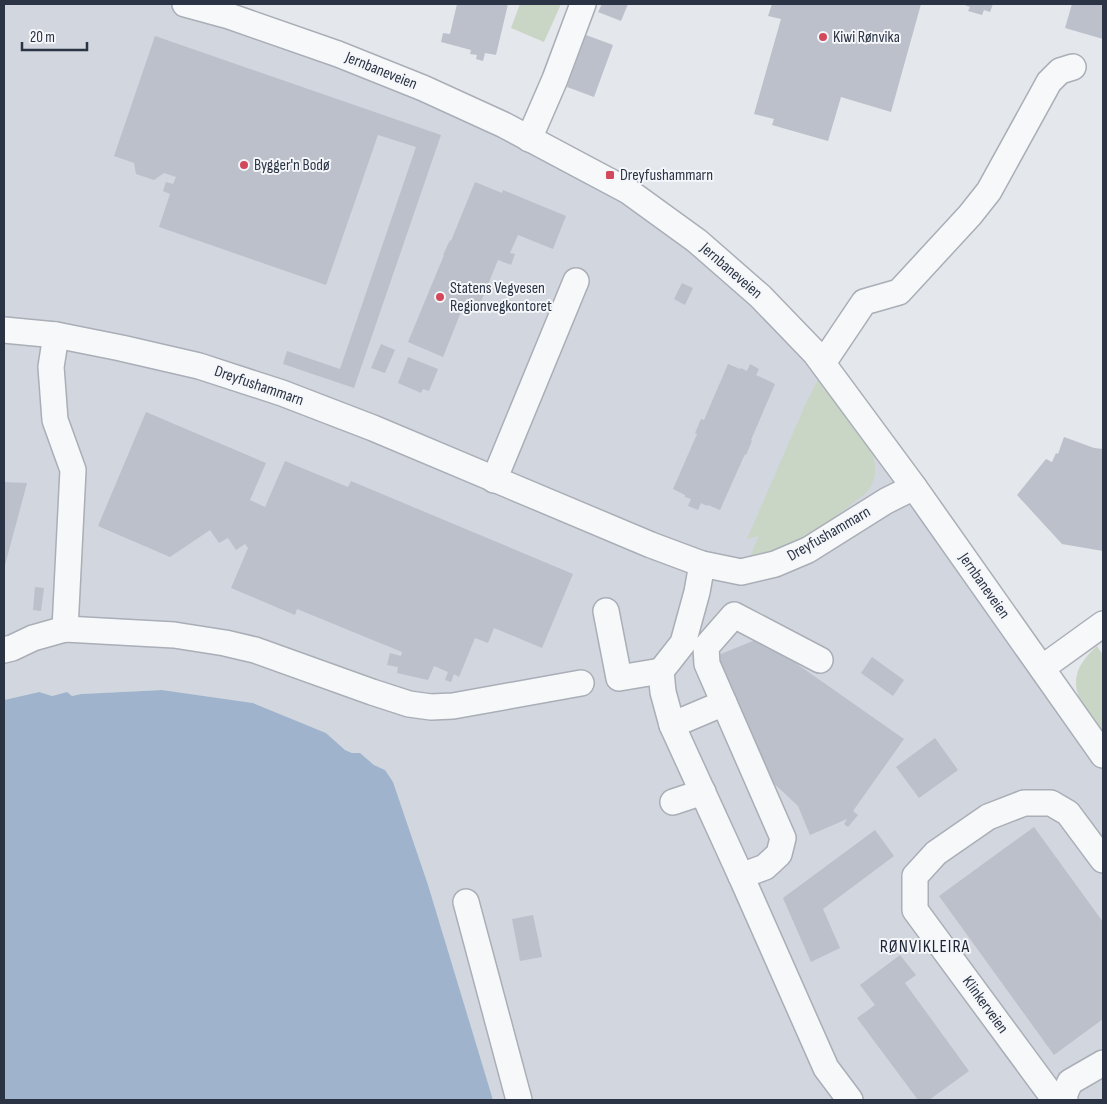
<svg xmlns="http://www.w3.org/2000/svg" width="1107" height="1104" font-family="'Sofia Sans Condensed',sans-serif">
<rect width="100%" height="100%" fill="#e4e7ec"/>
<polygon fill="#d2d6de" points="4,4 185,4 229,16 628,191 760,296 1103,762 1103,1100 493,1100 385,770 374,765 360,753 352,753 345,750 326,733 253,703 162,690 81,694 72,696 67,692 52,696 38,692 4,700"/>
<g fill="#c9d6c5">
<polygon points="520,4 561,4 544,42 511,28"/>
<path d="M820,376L872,452C877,468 877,480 866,493C844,510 816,533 791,544C778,549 764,553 750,557L759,536L747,539L806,403Z"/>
<path d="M1097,646L1103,655V735C1080,702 1059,680 1097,646Z"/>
</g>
<polygon fill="#9fb4cc" points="162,690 253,703 326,733 345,750 352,753 360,753 374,765 385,770 393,782 428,885 493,1100 4,1100 4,700 39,692 52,696 67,692 72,696 81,694"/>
<g fill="#bbc0ca">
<polygon points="457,4 508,4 496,55 485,53 483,61 476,59 477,55 470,54 471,50 441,42 443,33 450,34"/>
<polygon points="602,4 628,4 621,21 598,12"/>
<polygon points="772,4 921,4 891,112 841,97 828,141 772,125 774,119 754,114 781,19 768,16"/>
<polygon points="962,4 993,4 990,12 984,10 982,15 968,11 970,7"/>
<polygon points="1072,4 1103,4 1103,39 1065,28"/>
<polygon points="586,35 613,45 594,97 567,87"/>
<polygon points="155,36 441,135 354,388 283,364 287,351 340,369 416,147 378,135 326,285 159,227 170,194 163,191 166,182 173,184 176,177 164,173 154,180 136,174 134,163 114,156"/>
<polygon points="475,182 502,193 503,190 566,216 553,249 518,235 510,253 515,254 511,265 498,260 480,304 461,312 443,357 408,342 444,255 443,255 450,240 451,241"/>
<polygon points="682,283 693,288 685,305 674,299"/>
<polygon points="381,344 395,350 385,373 371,368"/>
<polygon points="408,357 438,369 429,391 423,389 421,393 398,383"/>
<polygon points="728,364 740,369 741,368 747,371 750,364 759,369 756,375 775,384 751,440 752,441 746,455 745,454 720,510 708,505 707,506 701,503 698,510 688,506 691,499 685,497 685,495 673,489 697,434 695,433 701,419 704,420"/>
<polygon points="146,412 266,463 250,500 265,507 285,461 348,487 351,481 573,574 542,648 494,628 488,643 475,638 459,677 454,674 451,682 445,680 448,672 434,666 428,680 397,673 398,667 387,665 390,653 401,656 402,652 297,609 295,615 231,588 248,548 245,544 236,550 228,538 219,543 210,530 170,557 98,526"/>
<polygon points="1064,437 1094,448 1103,449 1103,551 1062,544 1017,495 1046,459 1052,462 1056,453 1058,454"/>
<polygon points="4,482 27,483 4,569"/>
<polygon points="35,587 44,588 41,611 33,610"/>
<polygon points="760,638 904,739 853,811 858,815 848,827 844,824 847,819 810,835 798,806 766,776 716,656"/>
<polygon points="872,657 904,680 893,696 861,673"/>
<polygon points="935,738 958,770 919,798 896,767"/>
<polygon points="1034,827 1103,922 1103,1019 1054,1055 939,896"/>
<polygon points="875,830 894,856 823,909 840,948 811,962 783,898"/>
<polygon points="533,915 542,957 520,961 512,919"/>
<polygon points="900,955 916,975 905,983 969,1071 929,1100 918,1100 857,1018 875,1005 860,985"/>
</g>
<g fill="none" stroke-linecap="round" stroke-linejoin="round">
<g stroke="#a9aeb7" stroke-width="28">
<g id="minor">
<polyline points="185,4 229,16 338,54 423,88 504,125 628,191 697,241 760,296 815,353 914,487 1103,755"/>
<polyline points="529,139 555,79 583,4"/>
<polyline points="4,330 56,335 121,348 199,366 282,393 373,428 651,545 702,564 741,572 775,564 808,550 886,501 914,487"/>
<polyline points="56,335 51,367 55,420 73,470 65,629"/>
<polyline points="823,363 864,302 899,292 970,215 989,191 1049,82 1060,71 1073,67"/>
<polyline points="494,480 576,281"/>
<polyline points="702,564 697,592 683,643 661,671 663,692 672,725 741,876 765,867 779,854 783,838 707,664 706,647 734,615 820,660"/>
<polyline points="606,611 619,678 661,671"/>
<polyline points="4,650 12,648 33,638 65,629 174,635 225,643 255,650 372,692 409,704 431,707 453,706 581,683"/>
<polyline points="1042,668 1103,624"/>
<polyline points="672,725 724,703"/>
<polyline points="673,802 703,792"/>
<polyline points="741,876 826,1068 850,1100"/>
<polyline points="466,902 519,1100"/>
<polyline points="1055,1100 915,910 915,876 936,853 988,817 1024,803 1051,803 1068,813 1103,860"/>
<polyline points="1065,1100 1064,1096 1070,1082 1103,1063"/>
</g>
</g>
<use href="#minor" stroke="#f7f8fa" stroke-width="25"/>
</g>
<g fill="#d1495b" stroke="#f4f6f9" stroke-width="2">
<circle cx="823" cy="37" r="5"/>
<circle cx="244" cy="165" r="5"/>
<rect x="605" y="170" width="10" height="10" rx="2.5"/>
<circle cx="440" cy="297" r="5"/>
</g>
<g text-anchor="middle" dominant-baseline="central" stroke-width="4" stroke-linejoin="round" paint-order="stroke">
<g font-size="16" fill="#2b3445" stroke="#f4f6f9" text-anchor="start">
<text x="833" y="37">Kiwi Rønvika</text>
<text x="254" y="165">Bygger'n Bodø</text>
<text x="620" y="175">Dreyfushammarn</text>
<text x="450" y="288">Statens Vegvesen<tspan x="450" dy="18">Regionvegkontoret</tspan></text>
</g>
<g font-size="16" fill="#2b3445" stroke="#f4f6f9">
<text transform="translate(381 71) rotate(22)">Jernbaneveien</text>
<text transform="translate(731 271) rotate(41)">Jernbaneveien</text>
<text transform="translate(259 386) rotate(19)">Dreyfushammarn</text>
<text transform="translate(829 534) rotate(-30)">Dreyfushammarn</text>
<text transform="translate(984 586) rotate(55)">Jernbaneveien</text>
<text transform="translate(985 1005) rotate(54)">Klinkerveien</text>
</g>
<g font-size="18" letter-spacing="1" fill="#1d2536" stroke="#f4f6f9">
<text x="925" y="946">RØNVIKLEIRA</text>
</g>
</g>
<rect width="1107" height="1104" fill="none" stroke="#2b3445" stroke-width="10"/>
<path d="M22 42v8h65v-8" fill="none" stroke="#2b3445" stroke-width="2.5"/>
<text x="30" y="42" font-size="15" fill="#2b3445" stroke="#f4f6f9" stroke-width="4" paint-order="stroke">20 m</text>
</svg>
